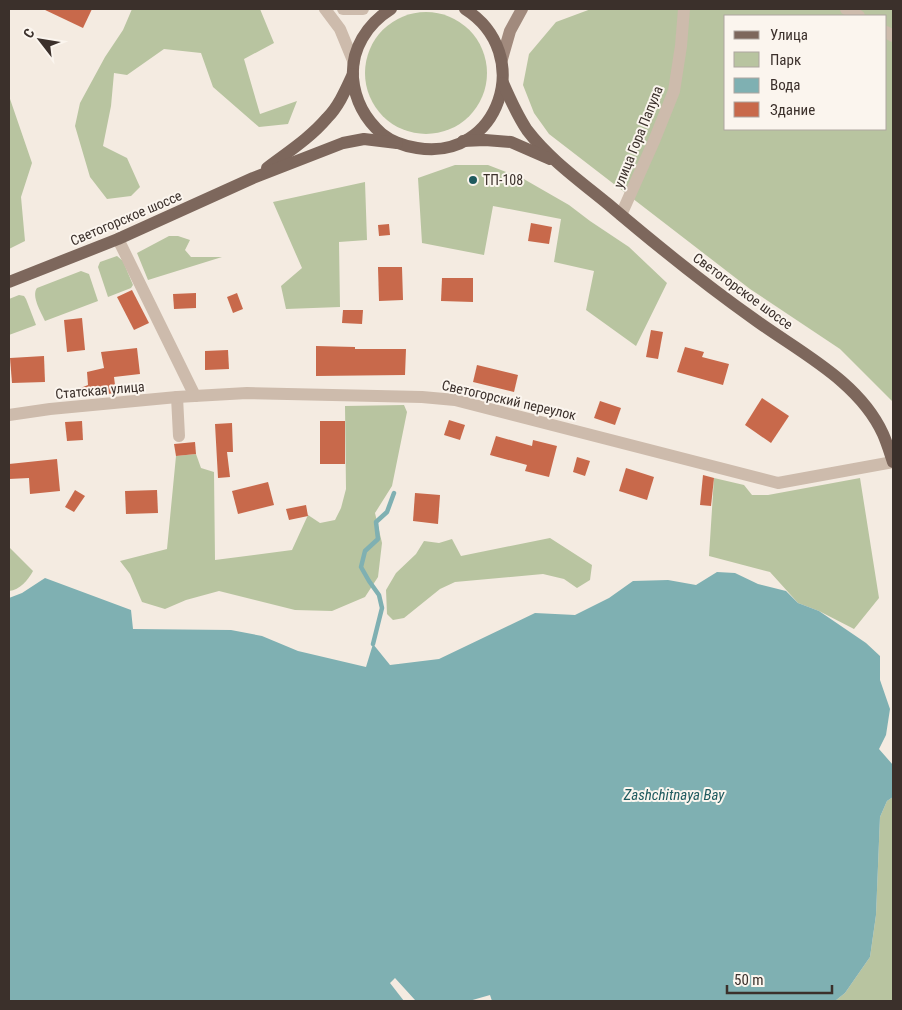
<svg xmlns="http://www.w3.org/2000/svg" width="902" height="1010" font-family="'Roboto Condensed',sans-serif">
<rect width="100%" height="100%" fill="#f4ebe1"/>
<g fill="#b8c4a0" fill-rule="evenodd">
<polygon points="132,9 260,9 274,43 244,59 260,114 297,101 288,124 259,127 213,87 201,53 164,49 127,75 114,73 111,106 103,146 127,158 140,187 131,196 107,199 90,177 75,126 80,103 105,57 123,30"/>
<path d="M591,9H893V402L840,349L750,289L549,134L534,113L523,85L529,54L556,22ZM726,16H886V129H726Z"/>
<circle cx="426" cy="73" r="61"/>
<polygon points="9,96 32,163 21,197 25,241 9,249"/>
<polygon points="455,165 488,165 522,178 569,205 590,221 629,247 667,283 636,346 586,310 594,271 554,262 561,219 493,206 484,255 422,243 418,178"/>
<polygon points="365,182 367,240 339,242 340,307 286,309 281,286 302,268 273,202"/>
<polygon points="169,236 178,236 190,240 185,250 191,257 222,257 148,280 137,253"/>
<polygon points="117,256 123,261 133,285 131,288 108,297 98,267 100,262"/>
<path d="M81,271L89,274L98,301L45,321C41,312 31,296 37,288Z"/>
<polygon points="19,295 24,296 26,299 36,325 9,335 9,299"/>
<polygon points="404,405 407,412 392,486 375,513 382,543 378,577 365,597 332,611 295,610 219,591 186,600 165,609 142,602 130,574 120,561 167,549 176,456 196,454 201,468 214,472 215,560 292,550 308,515 320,523 335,520 341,508 346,489 345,406"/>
<polygon points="714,478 744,485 752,495 768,495 860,478 879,598 854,629 819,611 798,603 770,572 709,556"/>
<polygon points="550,538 592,565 590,580 577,588 564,579 543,574 455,582 440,589 404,618 393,620 387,614 386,590 396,573 416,554 424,541 439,543 452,539 461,556"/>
<path d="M9,547L33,571C28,580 20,590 9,591Z"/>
<polygon points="893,797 893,1001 835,1001 845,993 870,957 876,915 880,817 887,801"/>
</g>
<polygon fill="#7fb0b2" points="717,572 735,573 758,584 786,591 798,603 819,611 866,643 880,656 880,680 890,709 886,735 879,749 893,765 893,797 887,801 880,817 876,915 870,957 845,993 835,1001 492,1001 490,995 469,1001 418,1001 415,1000 395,978 390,983 404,1001 9,1001 9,598 22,593 45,578 131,610 133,629 231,630 262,636 298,651 366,667 373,644 390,665 439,659 535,613 575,615 609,598 633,581 668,580 696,585"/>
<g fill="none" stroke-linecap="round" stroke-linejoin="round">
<polyline stroke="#7fb0b2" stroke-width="4.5" points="373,644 382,608 379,595 369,581 361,567 365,551 378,539 376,522 387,512 394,493"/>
</g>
<g fill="#c8694b">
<polygon points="43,9 92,9 83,28"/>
<polygon points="531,223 552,227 549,244 528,241"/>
<polygon points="389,224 390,235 379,236 378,225"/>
<polygon points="378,267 402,267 403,300 379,301"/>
<polygon points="442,278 473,278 473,302 441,301"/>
<polygon points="132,290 149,323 134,330 117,297"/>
<polygon points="196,293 196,308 174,309 173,294"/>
<polygon points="237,293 243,309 233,313 227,297"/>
<polygon points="343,310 363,310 362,324 342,323"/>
<polygon points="82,318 85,350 67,352 64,320"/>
<polygon points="651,330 663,332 658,359 646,357"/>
<polygon points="316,346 355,347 355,349 406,349 405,375 316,376"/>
<polygon points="685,347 704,352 702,357 729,364 723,385 677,372"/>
<polygon points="137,348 140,374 114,377 116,393 88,396 73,391 88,385 87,372 104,368 101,352"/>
<polygon points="228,350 229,369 205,370 205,351"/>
<polygon points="44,356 45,382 12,383 10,358"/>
<polygon points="477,365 518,375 514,392 473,382"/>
<polygon points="762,398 789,416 771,443 745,425"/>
<polygon points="600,401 621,408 615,425 594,418"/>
<polygon points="449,420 465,425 460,440 444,435"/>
<polygon points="82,421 83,440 67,441 65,422"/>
<rect x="320" y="421" width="25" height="43"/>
<polygon points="232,423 233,452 227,452 230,477 218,478 215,424"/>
<polygon points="496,436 532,446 533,440 557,446 549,477 525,471 527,465 490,455"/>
<polygon points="195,442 196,454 176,456 174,444"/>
<polygon points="577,457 590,461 585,476 573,472"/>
<polygon points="57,459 60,491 30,494 29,478 9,479 9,464"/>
<polygon points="626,468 654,477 647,500 619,491"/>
<polygon points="703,475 714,478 711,506 700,505"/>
<polygon points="268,482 274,505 238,514 232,491"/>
<polygon points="75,490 85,496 74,512 65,507"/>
<polygon points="157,490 158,513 126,514 125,491"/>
<polygon points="415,493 440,495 438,524 413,521"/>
<polygon points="306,505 308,516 289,520 286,509"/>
</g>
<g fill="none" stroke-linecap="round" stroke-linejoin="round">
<g stroke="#cdbbac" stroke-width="12">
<polyline points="325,9 340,29 354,63"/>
<polyline points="343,9 363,9"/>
<polyline points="846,9 859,16"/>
<polyline points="886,32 893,36"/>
<polyline points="621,215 654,141 674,91 681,46 684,9"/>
<polyline points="118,239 195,396"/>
<polyline points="177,397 179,436"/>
<polyline points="9,415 50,409 177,397 247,393 422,397 455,400 778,483 893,462"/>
</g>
<polyline stroke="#a18a7d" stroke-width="12" points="502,59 510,31 522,9"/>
<g stroke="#7d675c" stroke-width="12">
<path d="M391,9C367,24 351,49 353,78C355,101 365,119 382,134C392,142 404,146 417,148C499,162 536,54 465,9"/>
<path d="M503,83C510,99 517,115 527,130C549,159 580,181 608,204C655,244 703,283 754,319C799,352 859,381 883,434C887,443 890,453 893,462"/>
<polyline points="463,141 485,140 511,142 550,159"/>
<path d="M267,168C288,152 310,138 327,118C339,106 346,89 353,74"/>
<polyline points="9,282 118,239 253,178 343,143 364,139 397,143"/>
</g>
</g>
<circle fill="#1f5a5e" stroke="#fbf5ee" stroke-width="2" cx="473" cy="180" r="5"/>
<g text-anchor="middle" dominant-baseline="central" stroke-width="4" stroke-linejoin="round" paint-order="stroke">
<g font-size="14" fill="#3b302b" stroke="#fbf5ee">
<text transform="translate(638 137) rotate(-68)">улица Гора Папула</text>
<text transform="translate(126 218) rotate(-23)">Светогорское шоссе</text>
<text transform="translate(743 291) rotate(36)">Светогорское шоссе</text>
<text transform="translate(100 390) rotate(-5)">Статская улица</text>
<text transform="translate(509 400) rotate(13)">Светогорский переулок</text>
</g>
<g font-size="14" fill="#3b302b" stroke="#fbf5ee" text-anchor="start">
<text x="483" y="180">ТП-108</text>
</g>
<g font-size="15" font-style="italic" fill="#1f5a5e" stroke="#fbf5ee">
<text x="674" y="795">Zashchitnaya Bay</text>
</g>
</g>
<rect width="902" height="1010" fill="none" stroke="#3b302b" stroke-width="20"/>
<rect x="724" y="15" width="162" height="115" fill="#fbf5ee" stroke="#aea6a0"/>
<rect x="734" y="31" width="25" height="8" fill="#7d675c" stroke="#aea6a0"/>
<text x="770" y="40" font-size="15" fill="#3b302b">Улица</text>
<rect x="734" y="52" width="25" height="15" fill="#b8c4a0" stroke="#aea6a0"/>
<text x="770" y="65" font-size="15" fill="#3b302b">Парк</text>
<rect x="734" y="78" width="25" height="15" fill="#7fb0b2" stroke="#aea6a0"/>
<text x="770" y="90" font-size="15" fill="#3b302b">Вода</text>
<rect x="734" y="102" width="25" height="15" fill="#c8694b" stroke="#aea6a0"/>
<text x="770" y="115" font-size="15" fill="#3b302b">Здание</text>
<g transform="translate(40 40) rotate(301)" stroke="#fbf5ee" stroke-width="4" paint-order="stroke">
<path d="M0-4L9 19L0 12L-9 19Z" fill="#3b302b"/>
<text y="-8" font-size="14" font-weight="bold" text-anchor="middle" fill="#3b302b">С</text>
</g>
<path d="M727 985v8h105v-8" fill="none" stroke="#3b302b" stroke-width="2.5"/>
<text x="734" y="985" font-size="15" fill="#3b302b" stroke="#fbf5ee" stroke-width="4" paint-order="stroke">50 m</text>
</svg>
